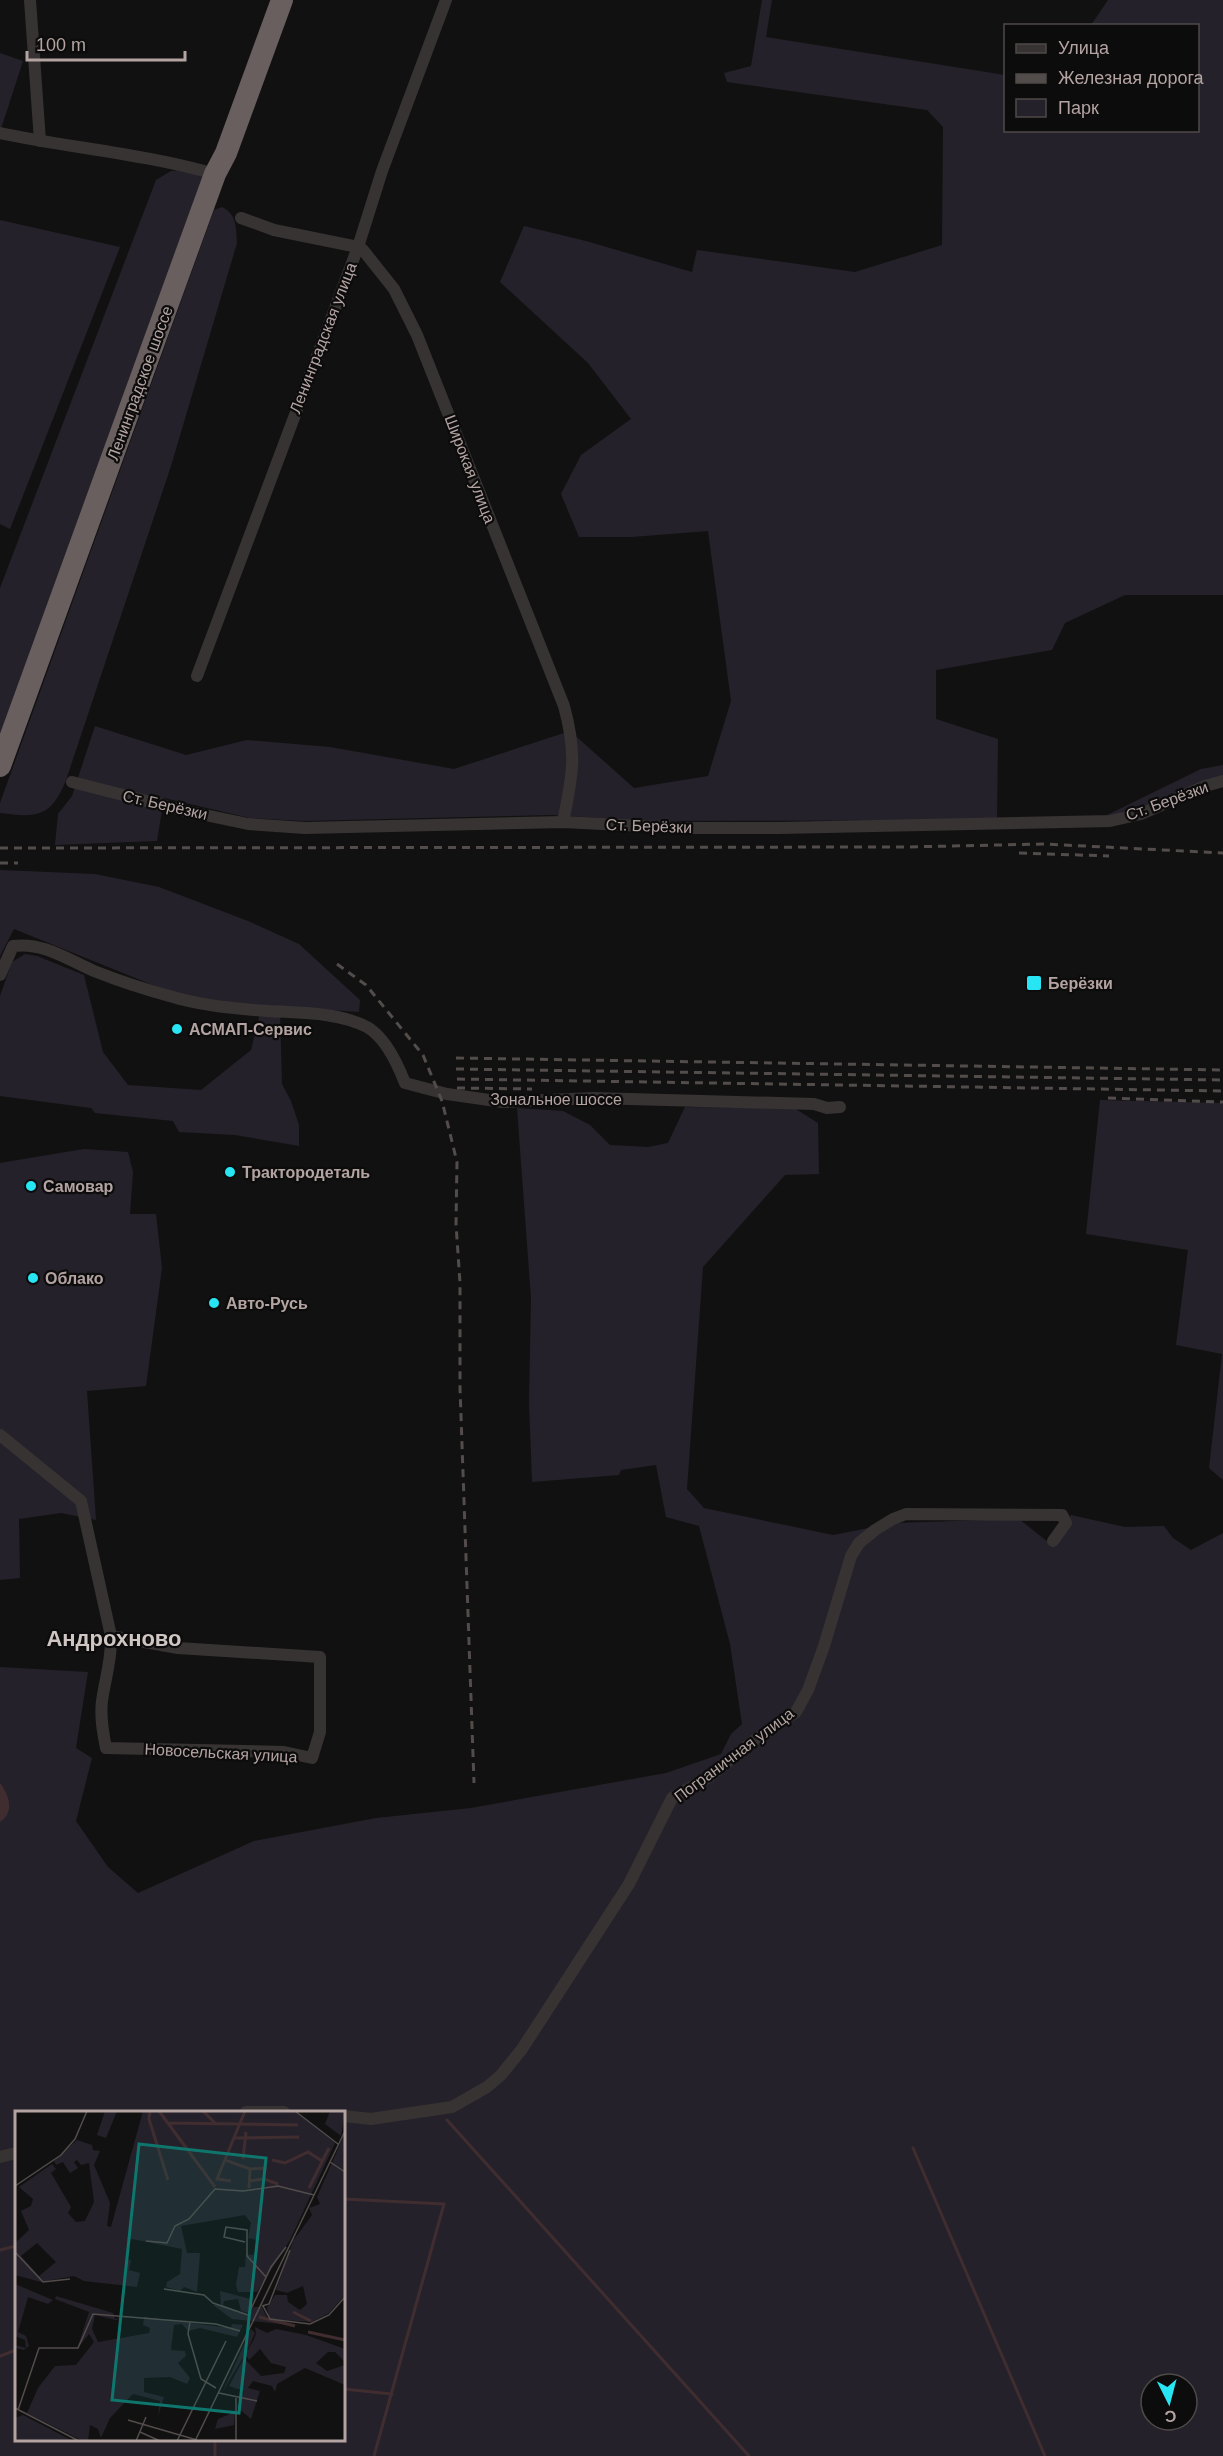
<svg xmlns="http://www.w3.org/2000/svg" width="1223" height="2456" font-family="Arial,sans-serif">
<rect width="100%" height="100%" fill="#121111"/>
<g fill="#25212a" fill-rule="evenodd">
<polygon points="762,0 772,0 766,37 1005,75 1006,130 1198,130 1198,26 1091,25 1108,0 1223,0 1223,595 1125,595 1065,623 1052,650 936,670 936,719 998,739 997,820 652,821 552,815 304,821 250,818 164,798 157,841 55,845 58,814 72,796 95,726 186,755 247,740 330,747 454,769 570,731 634,788 708,776 731,701 708,531 632,537 579,537 561,494 581,455 631,419 588,363 500,282 524,226 586,241 692,272 697,250 855,272 942,245 943,127 927,110 727,82 724,73 751,66"/>
<polygon points="0,53 23,61 0,132"/>
<polygon points="185,170 204,177 0,738 0,588 156,180 171,171"/>
<path d="M222,207C237,214 236,228 237,243L171,466L66,780C51,817 38,818 0,813V803L214,210Z"/>
<polygon points="0,220 120,247 10,529 0,524"/>
<polygon points="1223,765 1223,778 1140,811 1103,817 1201,769"/>
<polygon points="0,870 95,874 159,887 248,921 299,944 360,1000 359,1012 317,1009 280,1011 282,1084 291,1101 299,1125 299,1146 235,1135 179,1132 173,1121 95,1113 91,1108 0,1096 0,996 12,962 25,954 37,956 84,975 103,1052 128,1085 201,1090 251,1050 261,1009 175,994 14,929 0,956"/>
<polygon points="1100,1100 1223,1103 1223,1480 1209,1468 1222,1354 1176,1345 1188,1250 1086,1234"/>
<path d="M685,1107L794,1108L818,1123L819,1174L785,1175L703,1267L687,1489L704,1508L833,1535L894,1523L1019,1519L1053,1546L1071,1515L1125,1527L1164,1526L1173,1538L1191,1550L1223,1533V2456H0V1667L88,1672L76,1748L92,1758L76,1821L108,1867L138,1893L254,1841L376,1818L471,1808L666,1773L721,1754L731,1734L742,1724L730,1644L699,1526L666,1517L656,1465L621,1470L619,1475L532,1482L529,1402L531,1298L517,1108L563,1111L590,1125L610,1145L648,1147L668,1143ZM16,2112H344V2440H16ZM1151,2384H1187V2420H1151Z"/>
<polygon points="84,1149 128,1152 133,1172 130,1214 156,1214 162,1268 146,1386 87,1391 96,1520 61,1513 19,1519 20,1578 0,1580 0,1163"/>
</g>
<path fill="#402d30" d="M0,1783C9,1795 15,1812 0,1822Z"/>
<g fill="none" stroke-linecap="round" stroke-linejoin="round">
<g stroke="#402d30" stroke-width="3">
<polyline points="447,2120 749,2456"/>
<polyline points="913,2148 1045,2456"/>
<polyline points="344,2199 444,2204 374,2456"/>
<polyline points="0,2250 16,2246"/>
<polyline points="0,2356 16,2350"/>
<polyline points="344,2389 392,2394"/>
<polyline points="215,2440 215,2456"/>
</g>
<g stroke="#373332" stroke-width="12">
<polyline points="30,0 40,141"/>
<path d="M0,133C72,148 145,154 215,174"/>
<path d="M241,218L274,230L358,247L363,250L394,289L417,335L564,706C577,754 573,774 563,822"/>
<polyline points="197,676 358,247 382,171 446,0"/>
<polyline points="72,782 186,811 248,824 305,828 563,822 682,828 779,828 1110,821 1141,814 1205,786 1223,781"/>
<path d="M0,975L13,946C43,942 67,959 94,971C119,981 147,990 173,997C203,1006 236,1009 268,1011C300,1013 338,1012 367,1027C385,1037 398,1065 405,1083L447,1094L503,1102L594,1098L814,1104L827,1108L840,1107"/>
<path d="M0,1435L81,1501L111,1636C112,1659 105,1679 102,1701C100,1717 103,1733 106,1748L284,1752L312,1758L320,1732V1657L178,1648L111,1636"/>
<polyline points="246,2112 284,2112"/>
<polyline points="344,2116 371,2119 452,2107 487,2087 501,2075 522,2049 629,1884 672,1798 709,1777 752,1742 796,1712 808,1690 824,1646 851,1556 859,1543 875,1530 893,1519 906,1514 1062,1515 1066,1523 1053,1541"/>
<polyline points="0,2157 16,2153"/>
</g>
<polyline stroke="#685f5e" stroke-width="22" points="0,766 215,174 226,153 282,0"/>
<g stroke="#524c4b" stroke-width="3" stroke-dasharray="8 6" stroke-linecap="butt">
<polyline points="0,848 906,847 1044,844 1223,853"/>
<polyline points="1019,853 1109,856"/>
<polyline points="0,863 18,863"/>
<polyline points="337,964 366,985 423,1055 442,1101 457,1162 456,1224 460,1283 460,1388 474,1783"/>
<polyline points="456,1058 1223,1070"/>
<polyline points="456,1069 1223,1080"/>
<polyline points="457,1079 1223,1091"/>
<polyline points="457,1088 532,1089"/>
<polyline points="1108,1098 1223,1102"/>
</g>
</g>
<g fill="#28e5f3" stroke="#0d0c0c" stroke-width="2">
<rect x="1026" y="975" width="16" height="16" rx="3"/>
<circle cx="177" cy="1029" r="6"/>
<circle cx="230" cy="1172" r="6"/>
<circle cx="31" cy="1186" r="6"/>
<circle cx="33" cy="1278" r="6"/>
<circle cx="214" cy="1303" r="6"/>
</g>
<g text-anchor="middle" dominant-baseline="central" stroke-width="4.5" stroke-linejoin="round" paint-order="stroke">
<g font-size="16" fill="#b3a4a2" stroke="#0d0c0c">
<text transform="translate(323 338) rotate(-69)">Ленинградская улица</text>
<text transform="translate(140 383) rotate(-70)">Ленинградское шоссе</text>
<text transform="translate(470 469) rotate(69)">Широкая улица</text>
<text transform="translate(1167 801) rotate(-20)">Ст. Берёзки</text>
<text transform="translate(165 805) rotate(13)">Ст. Берёзки</text>
<text transform="translate(649 826) rotate(2)">Ст. Берёзки</text>
<text x="556" y="1099">Зональное шоссе</text>
<text transform="translate(221 1753) rotate(3)">Новосельская улица</text>
<text transform="translate(734 1755) rotate(-37)">Пограничная улица</text>
</g>
<g font-size="16" font-weight="bold" fill="#b3a4a2" stroke="#0d0c0c" text-anchor="start">
<text x="1048" y="983">Берёзки</text>
<text x="189" y="1029">АСМАП-Сервис</text>
<text x="242" y="1172">Трактородеталь</text>
<text x="43" y="1186">Самовар</text>
<text x="45" y="1278">Облако</text>
<text x="226" y="1303">Авто-Русь</text>
</g>
<g font-size="22" font-weight="bold" fill="#cfc5c3" stroke="#0d0c0c">
<text x="114" y="1638">Андрохново</text>
</g>
</g>
<g transform="translate(15 2111)">
<rect width="330" height="330" fill="#121111"/>
<path d="M90,0H102L91,27L82,24ZM128,0H280L320,32L275,129L242,181H223L221,174L224,156H230L231,143L238,144L243,137L242,129L233,127L236,112L230,104L166,115L172,142H185L182,181L169,176L165,180L151,176L152,171L165,163L167,138L117,128L113,130L112,148L116,149L114,159L125,162L122,176L69,170L59,165L26,171L0,164V132L14,119L6,100L16,95L18,88L4,76L37,53L41,58L36,62L56,96L53,102L61,111L70,110L79,91L74,52L66,54L62,49L59,51L63,57L55,62L48,51L41,54L39,50L62,29L77,34L78,39L85,40L79,54L95,92L92,115L96,116ZM22,132L41,151L24,165L6,145ZM315,0H330L326,25L310,13ZM330,22V184L314,202L297,211L254,208L252,197L260,184H272L273,191L285,199L292,193L288,175L272,182L261,179L278,130L297,104L294,97L305,93L302,86ZM0,173L38,189L33,193L13,186L3,221L11,225L14,235L9,239L0,237V234L11,237L10,229L0,225ZM205,180L236,188L240,184L233,202L226,200L223,188L209,190L208,194L233,205L238,196H247L253,209L285,215L217,208L198,194H206ZM41,185L98,202L100,208L118,205L101,209L80,204L77,218L83,231L134,222L135,217L128,214L129,206L216,217L217,213L228,214L222,226L185,217L173,220L167,213L159,214L156,239L170,240L171,245L163,252L175,267L172,273L155,266L129,267V281L149,286L143,305L145,290L118,283L95,307L86,327L83,318L75,314L73,330H68L12,302L23,277L40,255L61,254L79,231L74,223L62,238L74,201L40,188ZM240,216L252,222L261,218L291,224L330,238V251L320,241H313L301,252L312,260L330,254V274L290,257L262,273L260,281L257,275L238,270L233,277L245,280L236,308L222,296L229,280L214,275L229,247L246,265L269,262L271,256L256,252L245,238L234,249L230,243L207,282L236,218L240,222L231,242L239,228L241,223ZM220,301L219,314L200,318L203,308ZM8,304L58,330H0V307Z" fill="#25212a" fill-rule="evenodd"/>
<path fill="none" stroke="#402d30" stroke-width="3" d="M135,0L134,8L153,69M144,0L200,76M188,0L202,14M153,12L283,14M218,27L284,26M228,48L231,21M210,49L235,58L252,57M257,49L270,52L293,41L307,50M216,70L202,68L230,0M234,70L249,68L263,73M234,77L235,58M294,77L314,37M278,201L296,210M244,206L280,215M293,221L330,229"/>
<path fill="none" stroke="#524c4b" stroke-width="1.5" d="M280,0L323,33M315,51L330,61M0,75L46,44L60,28L72,0M131,130L152,132L160,115L174,108L200,78L228,80L263,75L299,84M230,131L209,126L211,116L232,119V145L251,166M0,141L28,171L55,168M149,178L189,184L198,192L233,204L256,156L271,136M247,195L254,193L275,139M248,195L255,208L295,213L314,204L330,186M175,211L173,223L186,268L201,277M204,282L242,290M0,297L64,330M3,299L24,237H63L78,203L201,213L225,220M113,309L182,329M125,321L145,330M121,330L131,306M162,330L211,230M180,330L330,20M221,330V287"/>
<path fill="#0f766e" fill-opacity="0.15" stroke="#0f766e" stroke-width="3" d="M124,33L251,47L224,302L97,289Z"/>
<rect width="330" height="330" fill="none" stroke="#b3a4a2" stroke-width="3"/>
</g>
<rect x="1004" y="24" width="195" height="108" fill="#0d0c0c" stroke="#4f4948" stroke-width="1.5"/>
<rect x="1016" y="44" width="30" height="9" fill="#373332" stroke="#4f4948" stroke-width="1.5"/>
<text x="1058" y="54" font-size="18" fill="#b3a4a2">Улица</text>
<rect x="1016" y="74" width="30" height="9" fill="#524c4b" stroke="#4f4948" stroke-width="1.5"/>
<text x="1058" y="84" font-size="18" fill="#b3a4a2">Железная дорога</text>
<rect x="1016" y="99" width="30" height="18" fill="#25212a" stroke="#4f4948" stroke-width="1.5"/>
<text x="1058" y="114" font-size="18" fill="#b3a4a2">Парк</text>
<g transform="translate(1169 2402) rotate(174)"><circle r="28" fill="#0d0c0c" stroke="#4f4948" stroke-width="1.5"/>
<path d="M0-4.5L10 22L0 15L-10 22Z" fill="#28e5f3"/>
<text y="-9" font-size="16" font-weight="bold" text-anchor="middle" fill="#b3a4a2">С</text>
</g>
<path d="M27 51v9h158v-9" fill="none" stroke="#b3a4a2" stroke-width="3"/>
<text x="36" y="51" font-size="18" fill="#b3a4a2" stroke="#0d0c0c" stroke-width="4.5" paint-order="stroke">100 m</text>
</svg>
